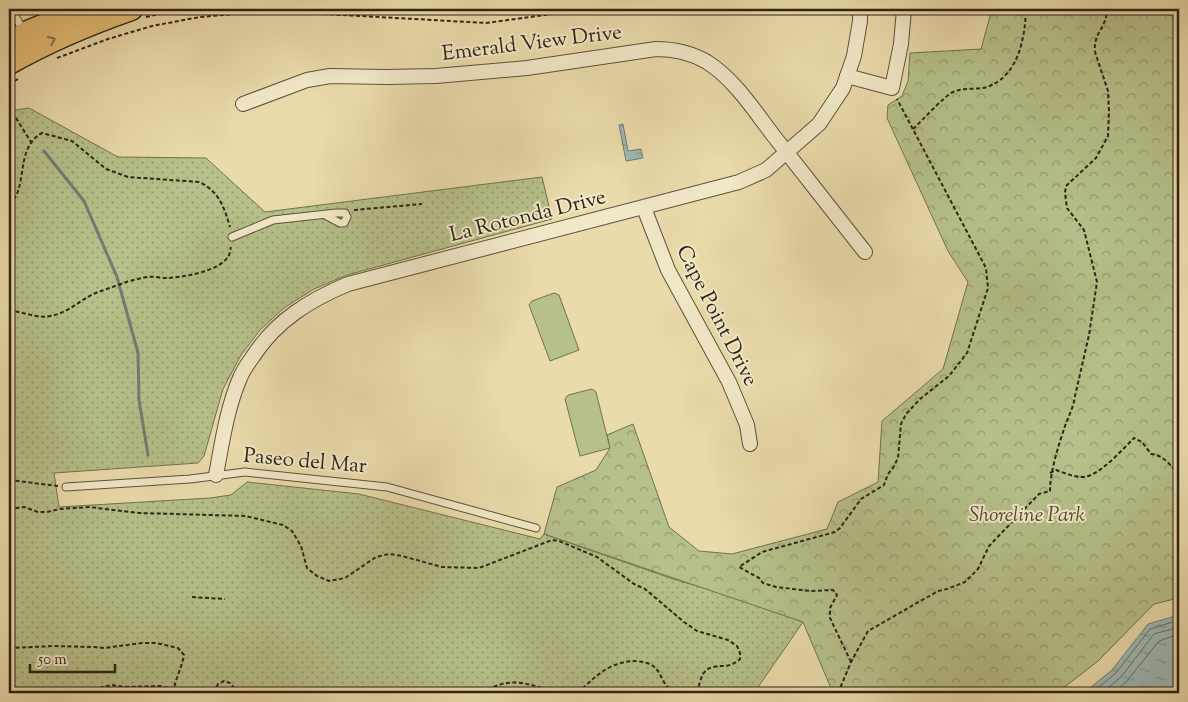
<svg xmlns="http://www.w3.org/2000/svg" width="1188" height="702" font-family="'Sorts Mill Goudy',serif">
<defs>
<pattern id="grass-dots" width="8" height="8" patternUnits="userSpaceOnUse" patternTransform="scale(1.25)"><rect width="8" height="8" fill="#b6c08a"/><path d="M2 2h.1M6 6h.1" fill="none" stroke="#949c70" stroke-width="1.8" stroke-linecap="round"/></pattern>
<pattern id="park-crowns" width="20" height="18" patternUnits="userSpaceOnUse" patternTransform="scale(1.25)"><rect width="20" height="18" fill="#b6c08a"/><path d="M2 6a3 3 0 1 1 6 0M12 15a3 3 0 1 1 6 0" fill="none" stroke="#949c70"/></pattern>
<pattern id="water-ripples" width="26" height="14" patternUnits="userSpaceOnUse" patternTransform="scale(1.25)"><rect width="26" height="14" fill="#9db8b5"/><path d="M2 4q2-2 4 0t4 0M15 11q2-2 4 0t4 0" fill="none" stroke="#809592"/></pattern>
</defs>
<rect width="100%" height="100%" fill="#eadbab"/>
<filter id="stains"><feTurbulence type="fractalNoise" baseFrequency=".004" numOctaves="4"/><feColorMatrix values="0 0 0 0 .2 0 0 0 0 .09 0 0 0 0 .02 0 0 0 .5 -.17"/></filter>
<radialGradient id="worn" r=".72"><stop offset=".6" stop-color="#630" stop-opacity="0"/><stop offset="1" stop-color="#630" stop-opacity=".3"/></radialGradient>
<polygon fill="url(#grass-dots)" stroke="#727250" points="29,108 118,157 206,158 265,212 542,177 552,219 347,275 314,289 284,308 260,330 241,355 223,389 204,456 198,463 54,473 59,507 210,498 231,495 247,482 359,494 540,539 544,534 673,579 741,599 803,622 754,693 9,693 9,111"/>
<polygon fill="url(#park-crowns)" stroke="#727250" points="992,9 1179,9 1179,598 1154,604 1098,661 1057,693 833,693 803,622 544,534 557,487 596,470 610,448 607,435 633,424 669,527 699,551 732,554 827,529 838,502 878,482 882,421 943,369 968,282 948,251 887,118 888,105 902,96 908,81 910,53 981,49"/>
<g fill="#b6c08a" stroke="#727250">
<polygon points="554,293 559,295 579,350 550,361 529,305 532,301"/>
<polygon points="592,389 596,392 610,448 580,456 565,399 568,395"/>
</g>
<g fill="url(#water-ripples)" stroke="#717c75">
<polygon points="623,124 628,151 641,149 643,158 626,161 619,125"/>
<polygon points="1179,615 1179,693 1084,693 1112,670 1148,624"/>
</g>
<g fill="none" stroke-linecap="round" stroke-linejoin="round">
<g stroke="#666e65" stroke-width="1">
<polyline points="1092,693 1116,673 1150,629 1179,620"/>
<polyline points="1102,693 1121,677 1154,634 1179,627"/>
<polyline points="1113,693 1126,682 1159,641 1179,634"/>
</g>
<polyline stroke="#717c75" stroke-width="3" points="44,151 84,201 117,277 138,353 139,400 148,455"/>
<g stroke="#5e513a" stroke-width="9">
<g id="service">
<polyline points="11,9 23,30"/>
<polyline points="232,237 273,220 336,213 345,213 347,217 344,223 340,223 325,215"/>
<polyline points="66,487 190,479 245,472 387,487 536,528"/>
</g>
</g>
<g stroke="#5e513a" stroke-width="16">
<g id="minor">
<polyline points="847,76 892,88 901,44 904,9"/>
<path d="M243,104L307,80L330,76L386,77L436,76L527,68L656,49C674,49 690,52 707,62C734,79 754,110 773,135C804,174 834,213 865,252"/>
<polyline points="644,208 668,270 729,382 747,425 750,444"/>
<path d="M216,475C222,443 227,408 240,378C243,370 249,362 254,355C277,320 310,300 348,284L739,182L766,170L819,124L843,88L854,56L860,21V9"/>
</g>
</g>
<g stroke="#2f2315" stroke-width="25">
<g id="primary">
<polyline points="9,43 30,31 85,9"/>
<path d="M9,63C48,41 88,24 131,9"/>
</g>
</g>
<g stroke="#2f2315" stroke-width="2" stroke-dasharray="4 2.5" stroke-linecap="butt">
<path d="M398,9C440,11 482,13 524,9"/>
<polyline points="146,17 183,9"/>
<polyline points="57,58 108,39 152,26 200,17 271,11 486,23 589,9"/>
<polyline points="9,84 18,79"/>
<polyline points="9,107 31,142"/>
<path d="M913,129C924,119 942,98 953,92C964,87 977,90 987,87C1019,76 1025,37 1026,9"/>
<path d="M9,204C29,190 14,148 42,133L72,141L106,169L128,177L199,182C219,191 224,207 230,227"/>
<polyline points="354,210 422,204"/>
<path d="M9,311C23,311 36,319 50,316C70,313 82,297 101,291C116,286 132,279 148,277C155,276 161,278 167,278C184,277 217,272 228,257C230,254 230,250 231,247"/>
<path d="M1050,473L1056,470C1067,474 1080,480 1091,475C1105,469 1123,449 1134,438L1142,442L1151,454C1164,455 1172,467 1179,475"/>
<polyline points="9,480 58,486"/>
<path d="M9,509L24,507L38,512H47L60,509L89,507L139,513L246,516L266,521L283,525L292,531L301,546L307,568L317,576L329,581L345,578L376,557L389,554L402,556L442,567L479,568L552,540L559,541L597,557L634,584L645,589L684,622L697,631L728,640L737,646L740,653V659C727,672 713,660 703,674C700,680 699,687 696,693"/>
<polyline points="192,597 225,599"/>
<path d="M9,648L54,646L94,647L104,648L142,643H156L178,648L184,655C182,667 176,677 174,689L160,686L124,687L112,685L102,687L94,693"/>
<polyline points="851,662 830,618 830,608 837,595 833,590 810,591 776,587 763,583 759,578 739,567 762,552 835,532 840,528 861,499 884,485 888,474 893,468 898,458 901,424 906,414 920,399 949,376 967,353 988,288 986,268 897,99"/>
<polyline points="174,689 183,693"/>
<polyline points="214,693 218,684 224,681 230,683 238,693"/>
<path d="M482,693C522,668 537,696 575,691C583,690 588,683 594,678C608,666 627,657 647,663C657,666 659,673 664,682C666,686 671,690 674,693"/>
<path d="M838,693L851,662L868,631L938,591L947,589L965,582L978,569L989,546L1039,494L1050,491C1050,471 1059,444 1065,426C1069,415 1074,406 1075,396L1089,335L1097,282L1084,230L1067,208L1065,193L1066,186L1096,158L1108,136L1109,111L1108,91L1095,52C1093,32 1107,28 1107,9"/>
</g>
<use href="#service" stroke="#f1e8c8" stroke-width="7"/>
<use href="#minor" stroke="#f1e8c8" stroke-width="14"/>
<use href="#primary" stroke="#e5be76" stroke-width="22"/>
</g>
<defs><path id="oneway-chevron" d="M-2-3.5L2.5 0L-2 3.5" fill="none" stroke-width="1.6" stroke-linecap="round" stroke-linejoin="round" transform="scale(1.25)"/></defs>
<use stroke="#8a7046" href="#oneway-chevron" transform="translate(52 40) rotate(-25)"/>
<g text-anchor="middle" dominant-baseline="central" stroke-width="4" stroke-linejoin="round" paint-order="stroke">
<g font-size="21" fill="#2f2315" stroke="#f1e8c8">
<text transform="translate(532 44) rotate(-7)">Emerald View Drive</text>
<text transform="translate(528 217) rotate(-14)">La Rotonda Drive</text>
<text transform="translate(716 316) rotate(63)">Cape Point Drive</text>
<text transform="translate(305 462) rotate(5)">Paseo del Mar</text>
</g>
<g font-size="21" font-style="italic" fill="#514a32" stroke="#f1e8c8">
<text x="1027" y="516">Shoreline Park</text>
</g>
</g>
<rect width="1188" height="702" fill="none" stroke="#eadbab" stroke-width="30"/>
<rect x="10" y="10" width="1168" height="682" fill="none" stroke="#2f2315" stroke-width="2.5"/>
<rect x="15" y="15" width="1158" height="672" fill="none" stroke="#2f2315"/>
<path d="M30 664v8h85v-8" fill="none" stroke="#2f2315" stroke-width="2.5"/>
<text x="38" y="664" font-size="15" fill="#2f2315" stroke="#f1e8c8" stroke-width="4" paint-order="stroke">50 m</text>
<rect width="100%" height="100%" filter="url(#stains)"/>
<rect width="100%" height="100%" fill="url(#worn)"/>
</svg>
